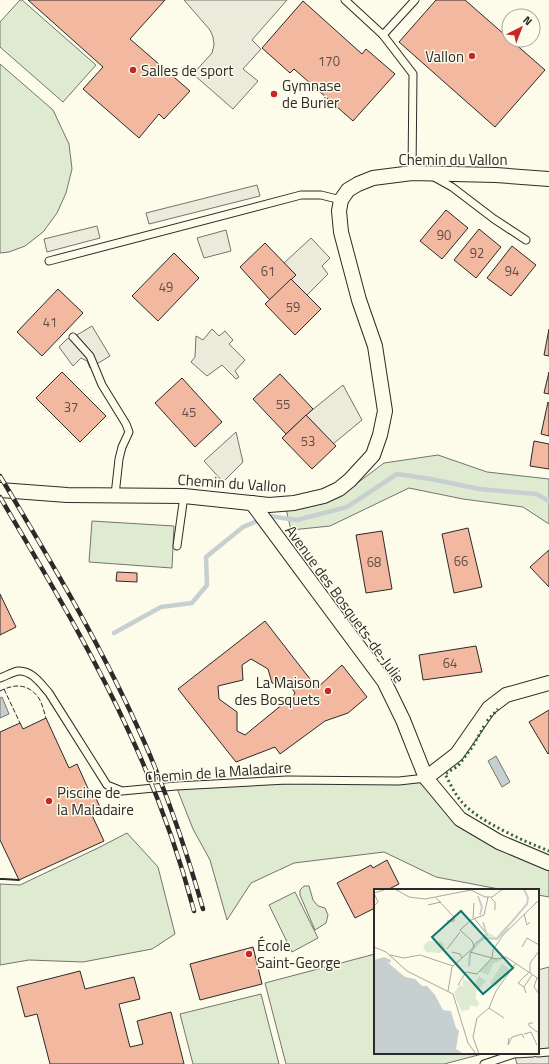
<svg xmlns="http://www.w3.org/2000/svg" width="549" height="1064" font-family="'Titillium Web',sans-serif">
<rect width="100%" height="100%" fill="#fdfbea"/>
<g fill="#deebd1" stroke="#74746e">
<polygon points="20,0 22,0 96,65 63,102 0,47 0,22"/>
<polygon points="0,64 53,110 69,144 72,169 66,193 57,213 43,232 25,246 9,252 0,253"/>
<polygon points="438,455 487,472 549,479 549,524 523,507 463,499 409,488 330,526 291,530 286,509 348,490 384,463"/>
<polygon points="92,521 174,526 172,568 89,562"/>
<polygon points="426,778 460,819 549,863 549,897 538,895 538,890 504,890 436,877 384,852 294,863 251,883 227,920 210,860 193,829 176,786"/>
<polygon points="127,833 158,867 175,934 152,949 83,962 29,960 0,965 0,884 20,885 100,847"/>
<polygon points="304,886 309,886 313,900 318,906 325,908 328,915 326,923 315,930 300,895 300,890"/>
<polygon points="295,892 318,938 292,952 269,905"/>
<polygon points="375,954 375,1053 486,1053 444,1064 286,1064 265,983"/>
<polygon points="261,994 279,1064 193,1064 180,1014"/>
</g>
<g fill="#eceadb" stroke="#74746e">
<polygon points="184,0 287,0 252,40 261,49 243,69 258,81 233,109 193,74 212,53 214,45 213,37 210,30"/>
<polygon points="257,185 260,196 149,224 146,213"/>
<polygon points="97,226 100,238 47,252 44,239"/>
<polygon points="226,230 231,251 204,258 197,238"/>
<polygon points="311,238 330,258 322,266 328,274 307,295 291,279 296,275 284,263"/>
<polygon points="92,326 110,356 90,368 87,361 81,358 73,366 59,347 67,339 77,335"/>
<polygon points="212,329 219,336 225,331 233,340 229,344 245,360 235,371 239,377 236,379 222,365 207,376 191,362 195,357 196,336 203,340"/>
<polygon points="343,385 362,420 333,444 306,415"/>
<polygon points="236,432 243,462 223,482 204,461"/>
<polygon points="549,967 549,1064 517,1064 514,1053 538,1053 538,970"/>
</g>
<g fill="#c7d0d0" stroke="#74746e">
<polygon points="2,697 9,714 0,718 0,698"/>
<polygon points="496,756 510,782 502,787 488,761"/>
</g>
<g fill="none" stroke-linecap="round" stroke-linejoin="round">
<polyline stroke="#c7d0d0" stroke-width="4.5" points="114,633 161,607 192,603 207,585 206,557 243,527 269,516 297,520 347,507 397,474 431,479 479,489 536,494 549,501"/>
</g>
<g fill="#f2b8a0" stroke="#2b2b2b" fill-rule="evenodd">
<polygon points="28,0 165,0 130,39 190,91 164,119 159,114 139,138 83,89 103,67"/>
<polygon points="436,0 465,0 545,70 495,127 399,42"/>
<polygon points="303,1 362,54 366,49 395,74 353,121 294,69 290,73 262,48"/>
<polygon points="446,210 468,228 442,259 420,241"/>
<polygon points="479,229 501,247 476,278 454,260"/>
<polygon points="265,243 296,275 270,300 240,267"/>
<polygon points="512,246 536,265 511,296 487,278"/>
<polygon points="174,253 199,278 158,321 132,296"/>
<polygon points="291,279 321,309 295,335 265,304"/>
<polygon points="58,289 83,313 42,356 17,332"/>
<polygon points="549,329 549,356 544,355"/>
<polygon points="62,372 106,416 80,442 36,398"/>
<polygon points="549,372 549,394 544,393"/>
<polygon points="280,374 313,409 286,434 253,399"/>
<polygon points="182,378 222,422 195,447 155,403"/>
<polygon points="548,402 549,403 549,436 541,434"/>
<polygon points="306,415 336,446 312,469 282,438"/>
<polygon points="534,441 549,444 549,469 530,466"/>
<polygon points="468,528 482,587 454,593 442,534"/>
<polygon points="382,531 392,589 366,593 356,535"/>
<polygon points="549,550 549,587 530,567"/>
<polygon points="117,572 137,573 137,582 116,581"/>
<polygon points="0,594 16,627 0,635"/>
<path d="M265,621L317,688L342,665L367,697L348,713L325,721L280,754L275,747L236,762L178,689ZM251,659L268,669L272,683L291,687L295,693L291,700L289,699L245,735L237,731V712L219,699L218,686L243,680L242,665Z"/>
<polygon points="476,646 482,672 423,680 419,655"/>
<polygon points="549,710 549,753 548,754 529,722"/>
<polygon points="46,718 69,768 77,764 91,795 94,794 100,807 90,811 104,841 19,880 0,840 0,732 20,723 23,729"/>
<polygon points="387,860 399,884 387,890 375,890 375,908 355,918 337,883 371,865 373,868"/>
<polygon points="253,947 262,984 200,1000 190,964"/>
<polygon points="80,971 85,989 134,977 140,999 119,1004 130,1047 143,1044 137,1021 171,1012 184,1064 50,1064 37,1014 25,1017 17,987"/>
</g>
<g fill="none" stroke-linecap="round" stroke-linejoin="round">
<g stroke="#2b2b2b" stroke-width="9">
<g id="service">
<polyline points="345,0 383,35 415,0"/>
<polyline points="383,35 413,74 412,173"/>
<polyline points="434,177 452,187 494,219 526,240"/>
<polyline points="49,261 301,195 321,195 341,200"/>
<polyline points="73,337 90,356 102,385 126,424 129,432 122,447 119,459 115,495"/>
<polyline points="177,546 184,496"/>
<path d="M0,678C6,676 12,672 18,671C32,670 41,684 49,693L107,785L122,791L176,786L287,780L399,781L426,778"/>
<polyline points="538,1053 549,1052"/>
<polyline points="484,1064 514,1054 533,1053"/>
</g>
</g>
<g stroke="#2b2b2b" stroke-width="16">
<g id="minor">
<polyline points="0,490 67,495 184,496 269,505 294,503 324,496 339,489 350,480 373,455 380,435 385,411 375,346 359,300 341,232 339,211 341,200 348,190 358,184 373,178 412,173 496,175 549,179"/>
<polyline points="252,503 384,681 403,720 426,778 460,819 499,842 549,863"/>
<polyline points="426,778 457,754 489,708 506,695 549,683"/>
</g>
</g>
<use href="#service" stroke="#fdfbea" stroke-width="7"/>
<use href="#minor" stroke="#fdfbea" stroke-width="14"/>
<g stroke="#2b2b2b" stroke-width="4.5">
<g id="rail">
<path d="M0,476C52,563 105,652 146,746C169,799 187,853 203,909"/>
<path d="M0,497C45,574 92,651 129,732C156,790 178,850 194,911"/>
</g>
</g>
<use href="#rail" stroke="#fdfbea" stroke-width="3" stroke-dasharray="9" stroke-linecap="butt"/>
<g stroke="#34623c" stroke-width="3" stroke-dasharray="2 3" stroke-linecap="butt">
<polyline points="487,721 498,709"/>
<path d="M484,726L473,746L458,766L445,774C450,783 454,793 461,801C477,821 524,841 549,851"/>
</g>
<g stroke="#2b2b2b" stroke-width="1" stroke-dasharray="5 2" stroke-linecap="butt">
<polyline points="4,689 20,723"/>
<path d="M0,691C14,684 27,683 38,697C42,702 44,712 46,718"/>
</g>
<polyline stroke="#2b2b2b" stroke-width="2" points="0,879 4,879 19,880"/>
</g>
<g fill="#c62828" stroke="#fdfbea" stroke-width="1.5">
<circle cx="472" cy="56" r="4"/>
<circle cx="133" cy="70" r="4"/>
<circle cx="274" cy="94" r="4"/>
<circle cx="328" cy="691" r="4"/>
<circle cx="49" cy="801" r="4"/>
<circle cx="249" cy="954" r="4"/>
</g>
<g text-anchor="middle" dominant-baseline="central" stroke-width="3" stroke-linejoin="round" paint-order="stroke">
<g font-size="13" fill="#5d4e48">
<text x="329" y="61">170</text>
<text x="444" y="235">90</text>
<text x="477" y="253">92</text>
<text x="268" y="271">61</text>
<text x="512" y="271">94</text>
<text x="166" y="287">49</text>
<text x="293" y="307">59</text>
<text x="50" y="322">41</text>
<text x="283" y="404">55</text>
<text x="71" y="407">37</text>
<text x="189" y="412">45</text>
<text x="308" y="441">53</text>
<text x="461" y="561">66</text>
<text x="374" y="562">68</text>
<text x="450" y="663">64</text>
</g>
<g font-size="15" fill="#2b2b2b" stroke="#fdfbea" text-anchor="start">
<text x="464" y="56" text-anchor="end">Vallon</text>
<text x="141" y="70">Salles de sport</text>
<text x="282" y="85">Gymnase<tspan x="282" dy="17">de Burier</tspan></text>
<text x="320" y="682" text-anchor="end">La Maison<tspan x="320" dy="17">des Bosquets</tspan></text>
<text x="57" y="792">Piscine de<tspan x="57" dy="17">la Maladaire</tspan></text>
<text x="257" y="945">École<tspan x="257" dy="17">Saint-George</tspan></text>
</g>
<g font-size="15" fill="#2b2b2b" stroke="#fdfbea">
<text x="453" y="159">Chemin du Vallon</text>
<text transform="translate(232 483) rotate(4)">Chemin du Vallon</text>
<text transform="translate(345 604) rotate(54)">Avenue des Bosquets-de-Julie</text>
<text transform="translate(218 772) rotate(-4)">Chemin de la Maladaire</text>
</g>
</g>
<g transform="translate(374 889)">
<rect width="165" height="165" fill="#fdfbea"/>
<path d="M134,35L135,40L124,50H110L98,62L101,54L113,43L122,48ZM54,52L69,53L71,61L65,64L52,63L49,57ZM118,69H132L119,75L114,86L105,82ZM128,75L136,80L123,98L116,94ZM105,87L112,92L102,103V108L99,107L95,108L100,107L105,114L103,118L96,116L95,121L87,122L80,104L86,95L89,98V90L101,95Z" fill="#deebd1"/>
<path d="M10,68L17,71L16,74L13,73L31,88L41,90L48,97H53L61,106L69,121L77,122L82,139L85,142L82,160L90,165H0V71Z" fill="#c7d0d0"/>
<path fill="none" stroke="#c7d0d0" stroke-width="2" d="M104,7L108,18L106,26M109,33L113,47M95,77L96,65L102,54L110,49L123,50L153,15L154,9L150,0"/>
<path fill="none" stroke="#a9a89e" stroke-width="1" d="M21,0L35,8L51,10L97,1L111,8H118L129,0M0,4L13,0M62,9L80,28V32H73M117,9L121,13V21M54,16L67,13M0,17L4,13L0,4M150,25L153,36L156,33M99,29L100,14M100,29L111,43M0,58L12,63L33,82L79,105L94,154L102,165M148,58L153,49L165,56M73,60L86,43M78,63L86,65L88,69M96,63L122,70L132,68L165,90M16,66L30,69L46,66L79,77M118,69L119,61L129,46L165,11M156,84V74L165,62M163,89L160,98L165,105M84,96L92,83L103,85L118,69M150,98L144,94L155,83M74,102L78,78L100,58L98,52L86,41L97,31L110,26L114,8M152,104L150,98L158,86M115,119L122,102L142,74M159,134H155V137L163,143M164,141L165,157M150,145L157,143L163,156M135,149L134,156L138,148L148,145L150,149M105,165L99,148L103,129L115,119L130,129"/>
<path fill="#0f766e" fill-opacity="0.15" stroke="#0f766e" stroke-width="2" d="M87,22L139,79L109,105L58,48Z"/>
<rect width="165" height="165" fill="none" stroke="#2b2b2b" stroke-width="2"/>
</g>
<g transform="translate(521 28) rotate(42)"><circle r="19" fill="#fdfbea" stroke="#a9a89e"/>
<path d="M0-3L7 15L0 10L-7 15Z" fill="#c62828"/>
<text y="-6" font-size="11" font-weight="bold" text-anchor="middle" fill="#2b2b2b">N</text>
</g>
</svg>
